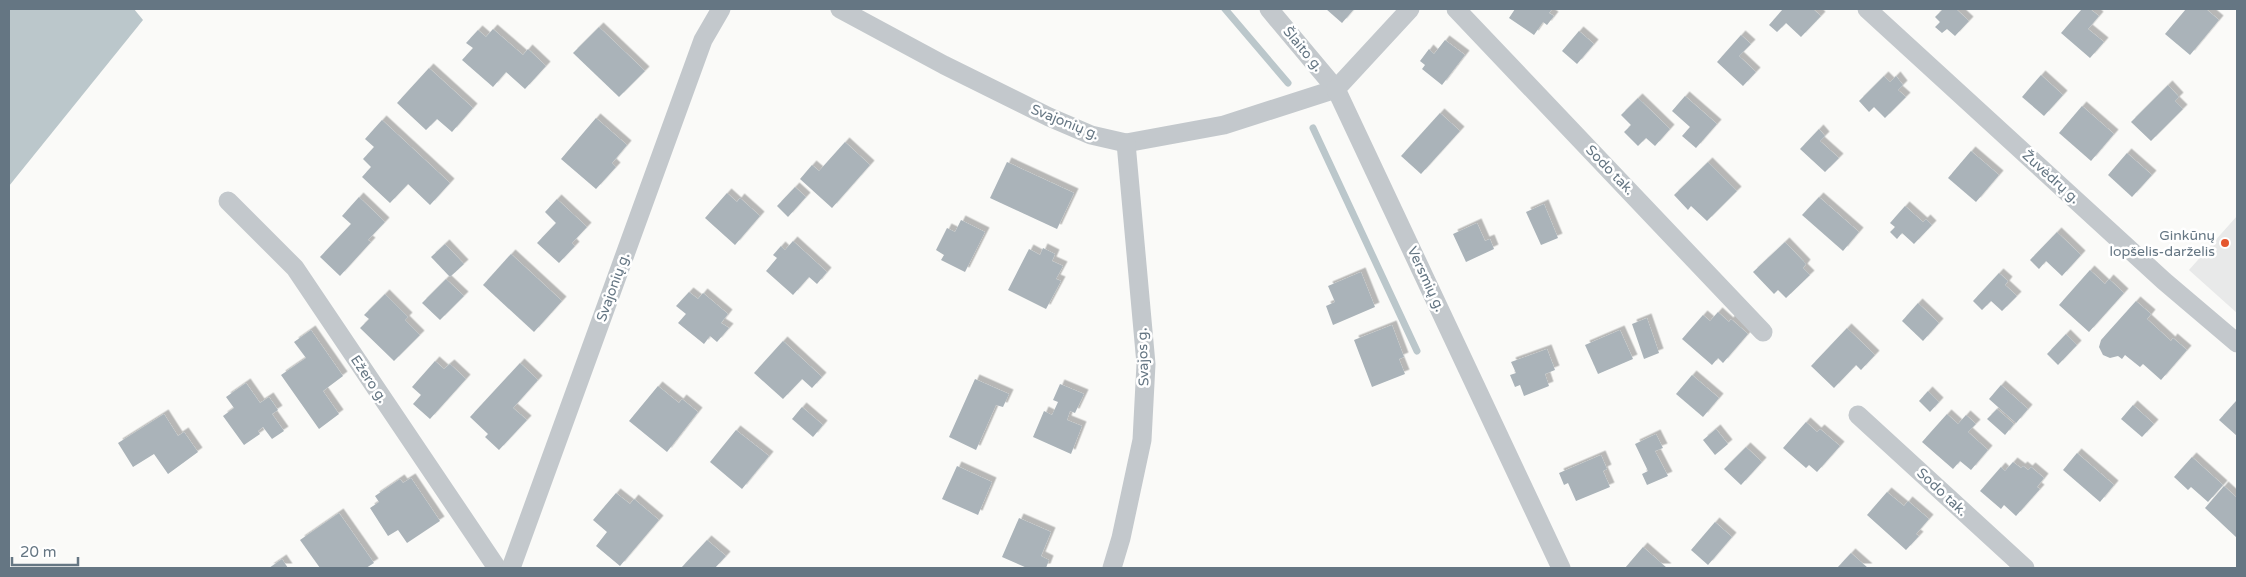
<svg xmlns="http://www.w3.org/2000/svg" width="2246" height="577" font-family="'Varela Round',sans-serif">
<defs>
<filter id="shadow"><feDropShadow dx="4.5" dy="-4.5" stdDeviation="0" flood-color="#0004"/></filter>
</defs>
<rect width="100%" height="100%" fill="#fafaf8"/>
<polygon fill="#e8e9e9" points="2237,216 2237,313 2189,270"/>
<polygon fill="#bbc7cb" points="9,9 134,9 143,20 9,186"/>
<g fill="none" stroke-linecap="round" stroke-linejoin="round">
<g stroke="#bbc7cb" stroke-width="7">
<polyline points="1225,9 1288,83"/>
<polyline points="1313,128 1417,351"/>
</g>
</g>
<g fill="#aab3b9" filter="url(#shadow)">
<polygon points="1326,9 1354,9 1342,23"/>
<polygon points="1515,9 1552,9 1549,13 1554,16 1547,25 1543,22 1534,35 1509,18"/>
<polygon points="1783,9 1813,9 1821,16 1801,37 1786,23 1777,32 1769,25"/>
<polygon points="1943,9 1956,9 1969,21 1955,36 1947,29 1942,33 1935,27 1940,22 1935,17"/>
<polygon points="2082,9 2090,9 2099,16 2088,29 2104,42 2090,58 2061,33"/>
<polygon points="2186,9 2206,9 2219,20 2190,55 2165,34"/>
<polygon points="599,27 645,71 619,97 573,53"/>
<polygon points="493,29 523,55 528,49 546,66 525,89 506,72 493,87 462,60 473,48 466,43 478,30 486,37"/>
<polygon points="1579,31 1594,44 1577,64 1562,51"/>
<polygon points="1741,35 1751,44 1739,56 1756,72 1743,86 1717,62"/>
<polygon points="1445,40 1465,55 1442,85 1422,69 1425,65 1420,61 1429,49 1434,54"/>
<polygon points="429,68 473,108 452,132 437,119 426,130 397,103"/>
<polygon points="2041,75 2063,95 2044,116 2022,97"/>
<polygon points="1884,76 1890,82 1896,76 1903,85 1898,90 1906,97 1885,118 1874,107 1869,112 1859,101"/>
<polygon points="2168,85 2179,97 2175,101 2183,109 2151,141 2131,122"/>
<polygon points="1685,96 1717,124 1696,148 1682,136 1690,127 1672,111"/>
<polygon points="1638,98 1670,129 1655,146 1646,138 1638,146 1624,132 1631,125 1621,115"/>
<polygon points="2082,106 2114,134 2091,161 2059,133"/>
<polygon points="1440,113 1460,131 1421,174 1401,156"/>
<polygon points="596,118 627,145 612,163 616,167 596,189 561,159"/>
<polygon points="382,120 450,183 430,205 408,184 390,203 362,177 371,167 363,159 374,147 365,139"/>
<polygon points="1819,129 1825,136 1820,141 1839,158 1825,172 1800,149"/>
<polygon points="845,142 870,165 832,208 800,179 812,165 819,171"/>
<polygon points="1971,151 1999,175 1976,202 1948,178"/>
<polygon points="2127,153 2152,175 2132,197 2108,175"/>
<polygon points="1007,162 1074,193 1057,229 990,198"/>
<polygon points="1708,162 1737,191 1707,221 1691,206 1688,210 1674,195"/>
<polygon points="795,187 806,197 788,217 777,206"/>
<polygon points="727,193 737,202 740,198 760,216 735,245 705,218"/>
<polygon points="359,197 385,222 368,240 371,242 340,276 320,257 351,224 342,216"/>
<polygon points="1819,197 1859,232 1843,251 1802,215"/>
<polygon points="557,199 587,227 572,243 575,246 559,263 537,243 556,223 545,212"/>
<polygon points="1544,204 1558,238 1541,245 1526,212"/>
<polygon points="1905,206 1923,222 1926,219 1932,225 1914,244 1902,233 1897,239 1890,232 1895,227 1890,223"/>
<polygon points="961,220 985,232 965,272 941,260 944,255 936,250 947,228 955,232"/>
<polygon points="1477,223 1485,241 1490,239 1494,249 1466,262 1453,234"/>
<polygon points="2057,232 2081,255 2062,276 2046,261 2039,269 2030,260"/>
<polygon points="793,241 827,272 817,284 809,277 793,295 766,271 777,258 773,255 781,246 785,250"/>
<polygon points="1785,242 1806,264 1803,268 1810,275 1786,298 1778,290 1774,294 1753,272"/>
<polygon points="445,244 464,264 450,277 431,257"/>
<polygon points="1043,248 1055,254 1052,261 1063,266 1056,279 1061,281 1046,309 1008,290 1029,249 1040,255"/>
<polygon points="511,254 562,301 534,332 483,285"/>
<polygon points="2090,270 2105,284 2109,279 2124,293 2089,332 2059,305"/>
<polygon points="1361,272 1375,307 1333,325 1326,306 1335,302 1328,286"/>
<polygon points="1999,273 2008,281 2005,285 2017,296 2002,311 1991,301 1982,310 1973,301"/>
<polygon points="446,279 464,296 440,320 422,303"/>
<polygon points="689,292 698,299 703,293 728,314 721,323 729,328 717,342 710,336 704,344 678,323 686,314 676,306"/>
<polygon points="385,294 408,317 405,320 420,335 394,361 360,328 369,319 364,315"/>
<polygon points="2136,301 2151,314 2147,319 2171,341 2173,338 2187,350 2161,380 2143,364 2140,367 2125,355 2122,359 2118,356 2110,358 2103,355 2099,347 2101,340"/>
<polygon points="1918,303 1939,323 1923,341 1902,321"/>
<polygon points="1718,312 1729,322 1731,319 1748,334 1723,363 1718,358 1712,365 1682,339 1703,315 1710,321"/>
<polygon points="1647,318 1659,353 1644,359 1632,324"/>
<polygon points="1392,325 1404,357 1399,359 1405,374 1372,387 1354,340"/>
<polygon points="1847,328 1875,355 1861,370 1856,365 1834,388 1811,366"/>
<polygon points="311,330 343,376 323,391 339,414 319,429 281,375 306,358 294,342"/>
<polygon points="1620,330 1633,359 1598,374 1585,345"/>
<polygon points="2066,334 2077,345 2058,365 2047,354"/>
<polygon points="783,341 822,377 812,388 802,379 783,399 754,373"/>
<polygon points="1547,349 1555,370 1545,374 1549,386 1524,396 1520,385 1515,387 1510,375 1516,373 1511,362"/>
<polygon points="435,361 444,369 450,364 466,379 430,419 413,404 421,395 412,387"/>
<polygon points="520,363 538,380 513,408 527,420 499,450 485,437 488,434 470,417"/>
<polygon points="1692,375 1719,398 1703,417 1676,394"/>
<polygon points="975,379 1009,394 1003,407 996,405 976,450 949,437"/>
<polygon points="246,383 260,403 269,397 278,410 272,414 284,431 272,439 263,427 258,431 260,434 244,445 223,416 234,408 226,397"/>
<polygon points="1060,384 1084,394 1075,413 1070,411 1067,420 1082,426 1071,454 1033,437 1044,411 1052,415 1058,402 1053,400"/>
<polygon points="2001,385 2028,409 2016,423 1989,399"/>
<polygon points="658,386 679,403 682,399 698,412 667,452 629,421"/>
<polygon points="1928,391 1939,402 1930,412 1919,401"/>
<polygon points="2237,400 2237,436 2219,420"/>
<polygon points="2133,405 2154,424 2142,437 2121,419"/>
<polygon points="802,407 823,425 813,437 792,419"/>
<polygon points="1997,409 2014,424 2005,435 1987,419"/>
<polygon points="164,414 178,436 184,432 198,452 168,474 154,454 133,467 118,443"/>
<polygon points="1947,414 1958,424 1966,415 1976,424 1968,432 1988,450 1971,470 1960,461 1953,469 1922,442"/>
<polygon points="1806,422 1817,432 1820,429 1840,446 1817,472 1809,465 1806,468 1783,448"/>
<polygon points="1716,429 1728,444 1715,455 1703,440"/>
<polygon points="736,430 769,456 742,489 710,462"/>
<polygon points="1656,434 1663,448 1655,451 1668,476 1647,485 1642,474 1648,471 1635,444"/>
<polygon points="1746,447 1762,462 1741,485 1724,469"/>
<polygon points="2077,453 2114,485 2100,502 2063,470"/>
<polygon points="1601,455 1607,469 1603,471 1610,487 1576,501 1568,483 1564,485 1559,473"/>
<polygon points="2192,457 2223,485 2208,502 2191,487 2188,490 2174,477"/>
<polygon points="2013,462 2021,468 2023,466 2028,470 2031,467 2044,478 2037,487 2040,489 2016,516 2004,505 2001,509 1980,491 2001,467 2005,471"/>
<polygon points="957,466 992,482 978,515 942,499"/>
<polygon points="411,478 440,521 407,543 398,530 388,536 370,508 379,502 375,496 400,479 403,483"/>
<polygon points="2224,486 2237,498 2237,538 2205,508"/>
<polygon points="1887,492 1904,506 1908,501 1929,519 1916,534 1919,536 1906,550 1867,515"/>
<polygon points="616,493 630,504 634,499 659,520 620,566 596,546 607,532 593,520"/>
<polygon points="339,513 374,563 366,568 320,568 300,540"/>
<polygon points="1019,518 1051,532 1041,556 1049,560 1046,568 1027,568 1002,557"/>
<polygon points="1715,522 1732,537 1708,565 1691,550"/>
<polygon points="707,540 726,556 715,568 681,568"/>
<polygon points="1643,547 1667,568 1625,568"/>
<polygon points="1851,553 1868,568 1837,568"/>
<polygon points="282,559 288,568 269,568"/>
</g>
<g fill="none" stroke-linecap="round" stroke-linejoin="round">
<g stroke="#c3c8cc" stroke-width="19">
<polyline points="840,9 944,65 1049,117 1091,135 1126,143 1224,125 1336,89 1269,9"/>
<polyline points="1410,9 1336,89 1561,568"/>
<polyline points="1456,9 1763,332"/>
<polyline points="1867,9 2164,281 2237,343"/>
<polyline points="228,201 295,268 497,568"/>
<polyline points="1858,415 2025,568"/>
<polyline points="511,568 703,40 721,9"/>
<polyline points="1112,568 1121,538 1142,440 1146,364 1126,143"/>
</g>
</g>
<circle fill="#e4572e" stroke="#fff" stroke-width="2" cx="2225" cy="243" r="5"/>
<g text-anchor="middle" dominant-baseline="central" stroke-width="5" stroke-linejoin="round" paint-order="stroke">
<g font-size="14" fill="#657683" stroke="#fff">
<text transform="translate(1303 49) rotate(50)">Šlaito g.</text>
<text transform="translate(1065 122) rotate(22)">Svajonių g.</text>
<text transform="translate(1610 170) rotate(46)">Sodo tak.</text>
<text transform="translate(2051 177) rotate(42)">Žuvėdrų g.</text>
<text transform="translate(1426 279) rotate(65)">Versmių g.</text>
<text transform="translate(613 287) rotate(-70)">Svajonių g.</text>
<text transform="translate(1143 357) rotate(-92)">Svajos g.</text>
<text transform="translate(369 379) rotate(56)">Ežero g.</text>
<text transform="translate(1942 492) rotate(43)">Sodo tak.</text>
</g>
<g font-size="14" fill="#657683" stroke="#fff" text-anchor="end">
<text x="2215" y="235">Ginkūnų<tspan x="2215" dy="16">lopšelis-darželis</tspan></text>
</g>
</g>
<rect width="2246" height="577" fill="none" stroke="#657683" stroke-width="20"/>
<path d="M12 557v8h66v-8" fill="none" stroke="#657683" stroke-width="2.5"/>
<text x="20" y="557" font-size="15" fill="#657683" stroke="#ffffff" stroke-width="4" paint-order="stroke">20 m</text>
</svg>
